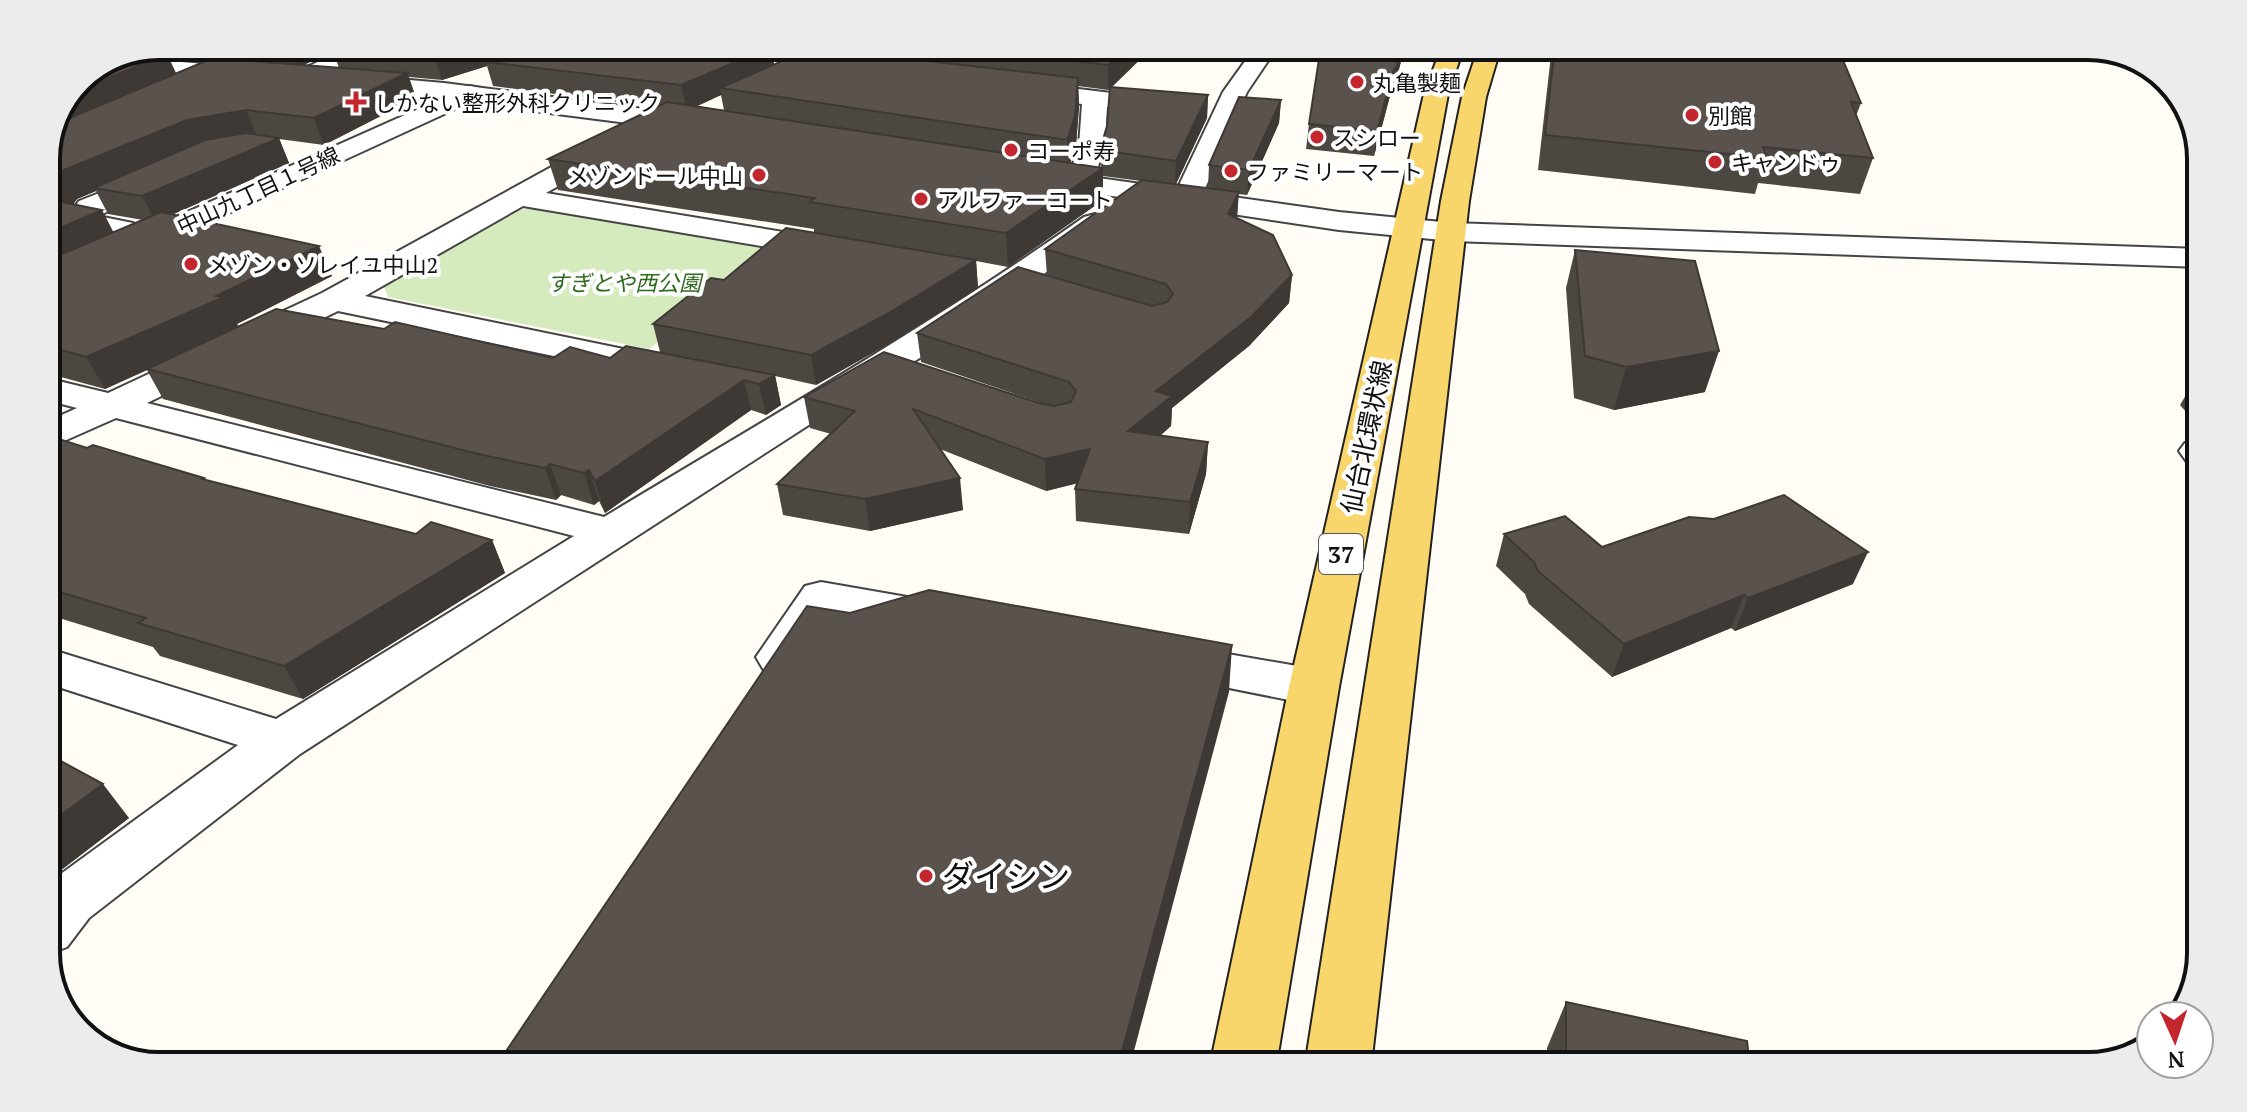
<svg xmlns="http://www.w3.org/2000/svg" width="2247" height="1112" font-family="'PT Serif','Noto Sans JP',serif">
<rect width="100%" height="100%" fill="#fffdf5"/>
<polygon fill="#d5ebbd" points="550,206 775,249 649,349 388,297 384,287 520,210"/>
<g fill="none" stroke-linecap="round" stroke-linejoin="round">
<g stroke="#444" stroke-width="4">
<g id="minor">
<polygon points="352,46 381,46 378,51 308,84 292,84 288,79 292,74"/>
<polygon points="638,46 712,46 846,60 854,62 858,67 854,72 846,74 649,53"/>
<polygon points="1256,46 1278,46 1247,92 1200,200 1196,206 1186,209 1176,206 1172,200 1223,92"/>
<polygon points="1021,82 1128,95 1137,97 1140,102 1137,107 1107,107 1105,146 1090,190 1080,192 1070,190 1066,184 1079,146 1082,104 1013,94 1009,89 1013,84"/>
<polygon points="470,86 479,88 482,93 479,98 46,297 46,275"/>
<path d="M606,140L615,142L619,148L615,154L546,193L832,240L843,242L847,249L843,256L832,258L523,206L365,296L682,361L687,369L682,377L669,380L338,311L147,403L604,517C766,419 930,326 1084,217L1095,214L1106,217L1110,223L1040,277L940,346L835,408L300,754L89,918L67,947L46,955L47,884L238,745L46,683V648L276,719L574,536L116,418L46,449V422L77,408L46,400V378L108,393L322,293L597,142Z"/>
<path d="M155,171L165,173L169,179L165,185L98,216L133,223L137,229L133,235C113,240 89,232 70,227L65,221L79,201Z"/>
<polygon points="2201,440 2201,466 2187,462 2179,451 2185,443"/>
<polygon points="821,582 930,601 946,606 953,617 946,628 930,633 833,614 797,669 780,674 763,669 756,657 805,586"/>
<polygon points="1171,644 1314,669 1332,675 1339,687 1332,699 1314,705 1154,673 1147,661 1154,649"/>
</g>
</g>
<g stroke="#444" stroke-width="4">
<g id="tertiary">
<polygon points="130,58 245,67 253,69 257,74 253,79 245,81 116,71 107,68"/>
<polygon points="353,75 444,83 698,116 707,119 711,124 707,129 698,132 345,87 341,82 345,77"/>
<polygon points="1042,170 1339,212 1452,223 2201,249 2201,267 1452,241 1339,230 1032,184 1028,178 1032,172"/>
</g>
</g>
<g stroke="#222" stroke-width="4">
<g id="primary">
<polygon points="1442,46 1464,46 1448,94 1339,687 1276,1066 1210,1066 1289,687 1424,94"/>
<polygon points="1479,46 1501,46 1486,97 1469,201 1371,1066 1305,1066 1441,201 1462,97"/>
</g>
</g>
<use href="#minor" fill="#fff" fill-rule="evenodd"/>
<use href="#tertiary" fill="#fff" fill-rule="evenodd"/>
<use href="#primary" fill="#f9d66b" fill-rule="evenodd"/>
</g>
<g fill="#4d4742" fill-rule="evenodd">
<path d="M159,46H1154L1111,88L1208,95L1207,118L1176,184L1208,188L1209,165L1281,100L1279,123L1247,195L1238,194L1237,218L1292,275L1289,303L1249,346L1172,408L1171,426L1160,436L1208,442L1206,474L1189,534L1076,521L1075,489L1077,483L1046,491L940,449L963,510L870,531L783,515L777,484L831,434L810,428L804,397L1039,403L1050,406L921,362L917,333L1047,276L1045,249L1141,181L1103,176V200L1008,267L976,261L978,288L890,343L816,385L775,376L781,405L766,415L751,410L605,513L599,501L594,505L561,495L556,500L490,486L163,399L147,370L105,389L46,373V152L79,79ZM771,50L799,54L774,64ZM333,51L339,68L304,65ZM169,58L205,61L176,73ZM487,66L493,86L656,107L548,159L558,190L814,229V233L724,280L653,324L660,352L610,358H553L384,329L238,326L237,324L332,276L172,214L289,163L279,139L324,145L416,98L409,77L442,80ZM1078,86L1108,90L1110,88L1107,126L1100,150L1101,168L1070,163L1076,145L1079,107ZM721,95L724,110L696,106ZM96,191L108,214L143,220L114,232L73,204L77,199Z"/>
<polygon points="1405,46 1393,92 1391,92 1374,156 1306,149 1309,124"/>
<polygon points="1552,46 1837,46 1861,103 1856,116 1873,158 1860,194 1758,183 1755,194 1538,170"/>
<polygon points="1575,250 1705,392 1614,410 1574,398 1566,288"/>
<polygon points="2198,375 2201,375 2201,429 2180,405"/>
<polygon points="46,435 87,448 204,478 205,480 416,534 492,540 505,573 303,699 160,656 153,647 46,614"/>
<polygon points="1504,534 1853,584 1735,631 1731,628 1612,677 1529,604 1525,594 1496,566"/>
<polygon points="46,753 129,818 56,874 46,870"/>
<polygon points="1566,1002 1750,1066 1547,1066 1547,1048"/>
</g>
<g fill="#3f3936">
<polygon points="288,46 345,46 332,48 333,51 297,68"/>
<polygon points="466,46 550,46 486,62 487,66 442,80 434,56"/>
<polygon points="1129,46 1154,46 1108,90 1108,65"/>
<polygon points="1402,46 1405,46 1393,92 1396,69"/>
<polygon points="771,47 775,71 720,88 721,95 687,111 681,85"/>
<polygon points="167,54 178,79 56,130 74,92"/>
<polygon points="1394,69 1391,92 1374,156 1377,131"/>
<polygon points="407,73 416,98 324,145 314,118"/>
<polygon points="1078,78 1079,107 1076,145 1068,170 1067,140"/>
<polygon points="1208,95 1207,118 1175,186 1176,161"/>
<polygon points="1281,100 1279,123 1247,195 1249,170"/>
<polygon points="246,110 257,136 94,188 96,191 77,199 63,219 102,210 117,239 46,272 47,191 61,171 187,120"/>
<polygon points="279,138 289,163 156,222 142,196"/>
<polygon points="1103,168 1103,200 1008,267 1006,233"/>
<polygon points="1239,192 1237,218 1228,214"/>
<polygon points="319,246 332,276 237,324 239,328 147,369 147,370 105,389 86,357"/>
<polygon points="976,260 978,288 890,343 816,385 811,355"/>
<polygon points="1292,275 1289,303 1249,346 1172,408 1171,426 1128,462 1128,431 1156,391"/>
<polygon points="1719,351 1705,392 1614,410 1626,367"/>
<polygon points="775,375 781,405 766,415 759,384"/>
<polygon points="744,380 751,410 605,513 595,481"/>
<polygon points="1208,442 1206,474 1189,534 1190,502"/>
<polygon points="1090,449 1091,480 1046,491 1045,459"/>
<polygon points="550,464 561,495 556,500 545,468"/>
<polygon points="589,470 599,501 594,505 584,473"/>
<polygon points="960,478 963,510 870,531 865,499"/>
<polygon points="492,540 505,573 303,699 284,666"/>
<polygon points="1868,552 1853,584 1735,631 1748,598"/>
<polygon points="1744,595 1731,628 1612,677 1624,644"/>
<polygon points="1232,645 1229,692 1130,1066 1118,1066"/>
<polygon points="103,784 129,818 56,874 46,862 46,826"/>
</g>
<g fill="#5a524d" stroke="#3f3936" stroke-width="2">
<polygon points="336,46 466,46 434,56 332,48"/>
<polygon points="540,46 764,46 771,47 681,85 486,62"/>
<polygon points="936,46 1129,46 1108,65"/>
<polygon points="1321,46 1402,46 1396,69 1394,69 1377,131 1309,124"/>
<polygon points="1555,46 1837,46 1861,103 1851,102 1873,158 1763,147 1767,158 1545,135"/>
<polygon points="812,48 1078,78 1075,116 1067,140 720,88"/>
<polygon points="145,52 167,54 74,92 79,79"/>
<polygon points="213,58 407,73 314,118 246,110 187,120 61,171 47,191 52,200 102,210 46,234 46,152 60,122"/>
<polygon points="1110,87 1208,95 1176,161 1100,150 1107,126"/>
<polygon points="1239,97 1281,100 1249,170 1209,165"/>
<polygon points="667,102 1103,168 1006,233 809,202 815,198 548,159"/>
<polygon points="246,133 279,138 142,196 94,188 205,140"/>
<polygon points="1142,180 1239,192 1228,214 1273,235 1292,275 1251,317 1156,391 1172,396 1128,431 1208,442 1190,502 1075,489 1090,449 1045,459 913,409 960,478 865,499 777,484 855,411 804,397 884,352 1039,403 1054,406 1071,402 1076,391 1069,382 917,333 1018,267 1152,306 1167,302 1173,294 1166,284 1045,249"/>
<polygon points="161,212 319,246 216,296 224,297 86,357 46,346 46,261"/>
<polygon points="786,228 976,260 887,314 811,355 653,324 711,278 724,280"/>
<polygon points="1575,250 1695,261 1719,351 1626,367 1585,356"/>
<polygon points="276,309 384,329 395,322 553,358 570,347 610,358 626,346 775,375 759,384 744,380 595,481 589,470 584,473 550,464 545,468 478,454 147,369"/>
<polygon points="46,435 87,448 93,445 204,478 202,479 416,534 431,522 492,540 284,666 138,623 146,618 46,588"/>
<polygon points="1784,495 1868,552 1748,598 1744,595 1624,644 1538,571 1534,562 1504,534 1565,516 1602,547 1689,517 1714,519"/>
<polygon points="929,590 1232,645 1118,1066 496,1066 807,606 850,613"/>
<polygon points="46,753 103,784 46,826"/>
<polygon points="1566,1002 1747,1041 1750,1066 1566,1066"/>
</g>
<g fill="#c4262e" stroke="#fff" stroke-width="3">
<circle cx="1357" cy="82" r="8"/>
<path d="M352 90h8v8h8v8h-8v8h-8v-8h-8v-8h8z"/>
<circle cx="1692" cy="115" r="8"/>
<circle cx="1317" cy="137" r="8"/>
<circle cx="1011" cy="150" r="8"/>
<circle cx="1715" cy="162" r="8"/>
<circle cx="1231" cy="171" r="8"/>
<circle cx="759" cy="175" r="8"/>
<circle cx="921" cy="199" r="8"/>
<circle cx="191" cy="264" r="8"/>
<circle cx="926" cy="876" r="8"/>
</g>
<g text-anchor="middle" dominant-baseline="central" stroke-width="8" stroke-linejoin="round" paint-order="stroke">
<g font-size="22" fill="#111" stroke="#fff" text-anchor="start">
<text x="1373" y="82">丸亀製麺</text>
<text x="374" y="102">しかない整形外科クリニック</text>
<text x="1708" y="115">別館</text>
<text x="1333" y="137">スシロー</text>
<text x="1027" y="150">コーポ寿</text>
<text x="1731" y="162">キャンドゥ</text>
<text x="1247" y="171">ファミリーマート</text>
<text x="743" y="175" text-anchor="end">メゾンドール中山</text>
<text x="937" y="199">アルファーコート</text>
<text x="207" y="264">メゾン・ソレイユ中山2</text>
</g>
<g font-size="22" fill="#111" stroke="#fff">
<text transform="translate(258 190) rotate(-25)">中山九丁目１号線</text>
</g>
<g font-size="22" font-style="italic" fill="#2f6b1f" stroke="#fff">
<text x="624" y="282">すぎとや西公園</text>
</g>
<rect fill="#fff" stroke="#585858" stroke-width="2" x="1319" y="534" width="44" height="40" rx="6"/>
<g font-size="24" font-weight="bold" fill="#111">
<text x="1341" y="554">37</text>
</g>
<g font-size="26" fill="#111" stroke="#fff">
<text transform="translate(1366 437) rotate(-78)">仙台北環状線</text>
</g>
<g font-size="32" fill="#111" stroke="#fff" text-anchor="start">
<text x="942" y="876">ダイシン</text>
</g>
</g>
<path d="M0 0H2247V1112H0ZM159 60H2088A99 99 0 0 1 2187 159V953A99 99 0 0 1 2088 1052H159A99 99 0 0 1 60 953V159A99 99 0 0 1 159 60Z" fill="#ececec" fill-rule="evenodd"/>
<path fill="none" stroke="#111" stroke-width="4" d="M159 60H2088A99 99 0 0 1 2187 159V953A99 99 0 0 1 2088 1052H159A99 99 0 0 1 60 953V159A99 99 0 0 1 159 60Z"/>
<g transform="translate(2175 1040) rotate(177)"><circle r="38" fill="#ffffff" stroke="#a0a0a0" stroke-width="2"/>
<path d="M0-6L14 30L0 20L-14 30Z" fill="#c4262e"/>
<text y="-12" font-size="22" font-weight="bold" text-anchor="middle" fill="#111111">N</text>
</g>
</svg>
